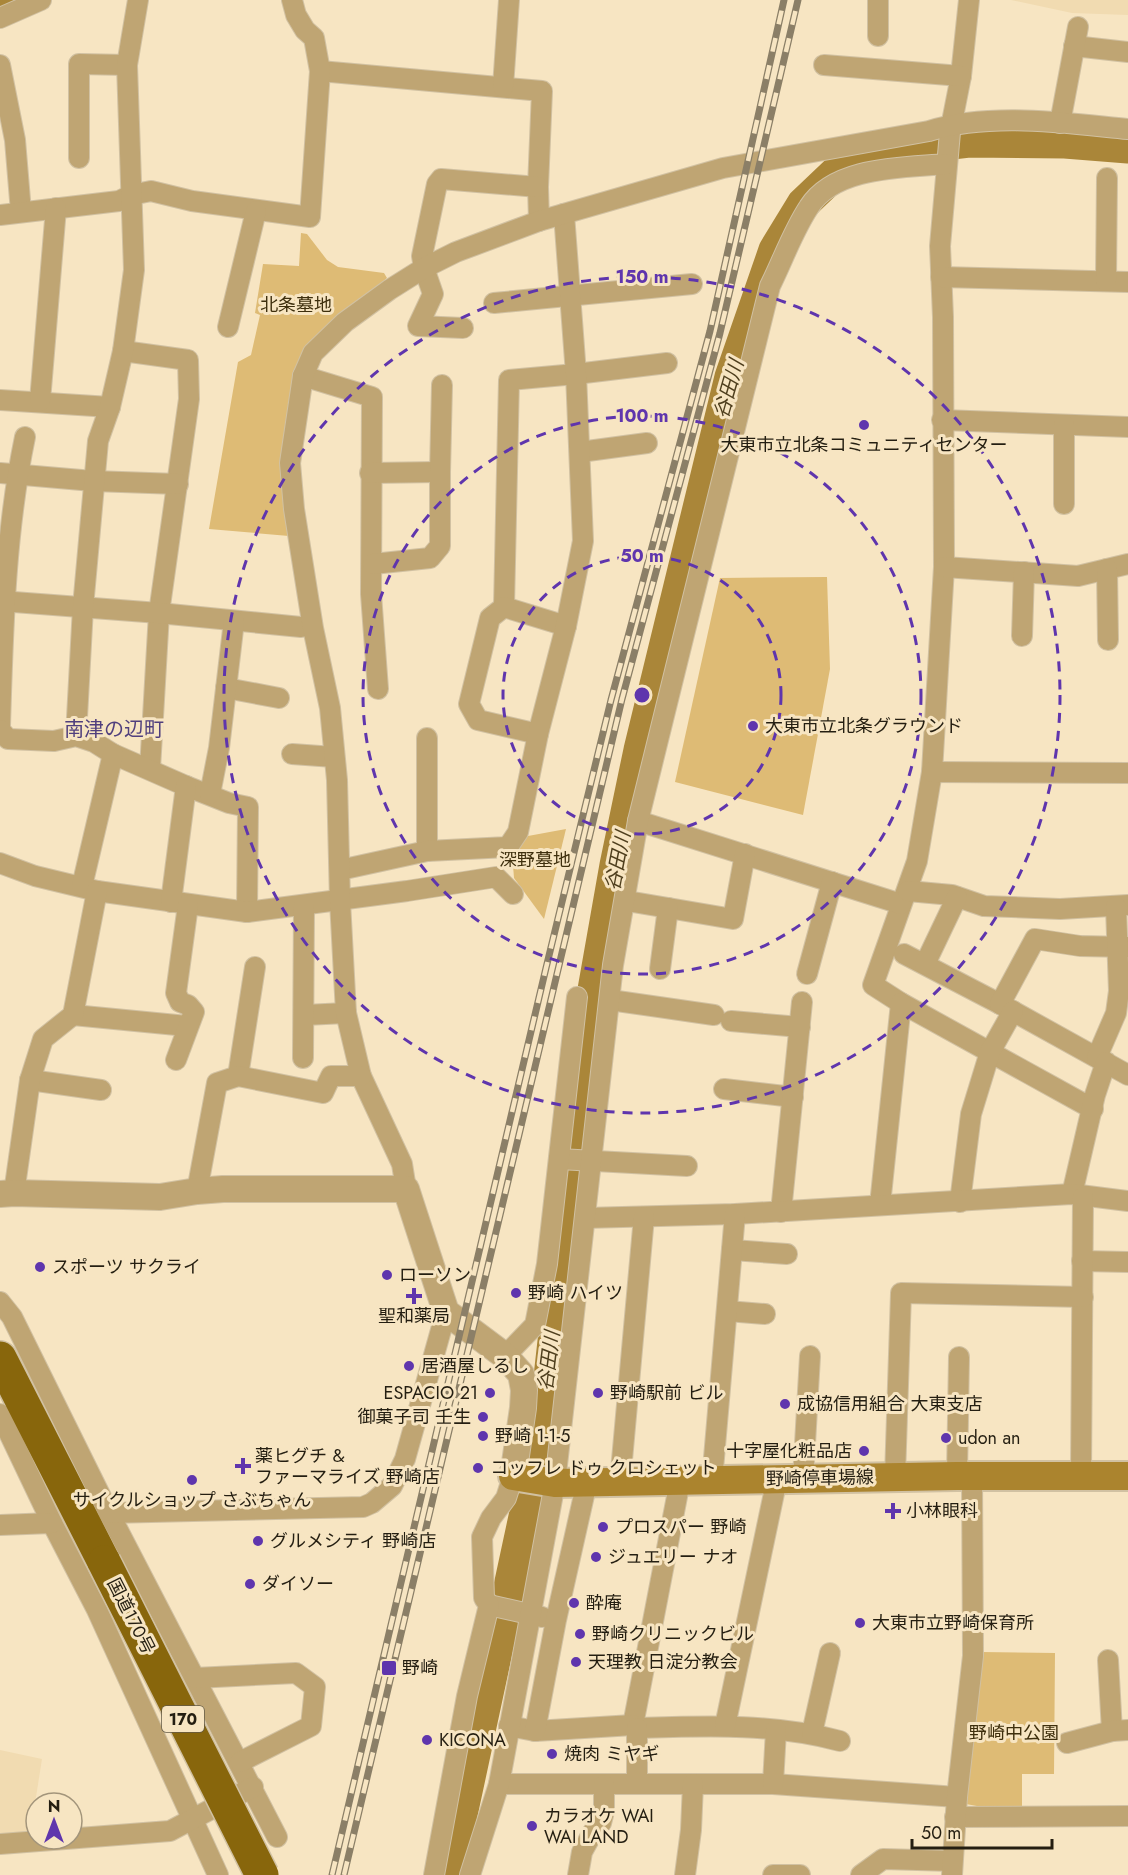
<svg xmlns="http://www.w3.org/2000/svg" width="1128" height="1875" font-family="Jost,'Noto Sans JP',sans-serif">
<rect width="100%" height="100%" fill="#f7e5c2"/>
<g fill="#f1dbb1">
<polygon points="1011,0 1128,0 1128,15 1072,13"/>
<polygon points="0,1750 42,1759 30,1835 0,1836"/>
</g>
<g fill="#debb75">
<polygon points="301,233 307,234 327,260 338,267 384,273 387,278 318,336 289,536 209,529 238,362 251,355 260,315 255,313 263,264 299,266"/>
<polygon points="827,577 830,669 803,815 675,782 720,578"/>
<polygon points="566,829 544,919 514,878 512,852 528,836"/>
<polygon points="981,1652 1055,1653 1054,1774 1022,1774 1022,1810 993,1809 966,1804"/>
</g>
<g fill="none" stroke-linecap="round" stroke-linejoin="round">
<g stroke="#aa8639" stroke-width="33">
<polyline points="0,3 6,0"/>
<polyline points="448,1875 537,1461 550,1377 592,1001 616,865 640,750 731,377 775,250 803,204 843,166 917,147 969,141 1065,142 1128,147"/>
</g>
<g stroke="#d1c1a2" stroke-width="22">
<g id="minor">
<polyline points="969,0 961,76 950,132 940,246 943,317 944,567 932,772 917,861 873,985 901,1003 1093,1109"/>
<polyline points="0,18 41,0"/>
<polyline points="878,36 878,0"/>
<polyline points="1074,46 1128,52"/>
<polyline points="0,65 15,140 21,212"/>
<polyline points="824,65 961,76"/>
<polyline points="320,71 542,91 538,187 539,221"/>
<polyline points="503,87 509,0"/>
<polyline points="1060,123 1078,27"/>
<polyline points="79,158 79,64 127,65"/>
<polyline points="0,215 119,201 131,195 151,191 192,201 310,217 320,71 314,38 305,30 296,15 292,0"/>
<polyline points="941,277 1128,282"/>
<polyline points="1106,281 1107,178"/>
<polyline points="494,303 692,284"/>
<polyline points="228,327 256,211"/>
<polyline points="463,328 418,326 433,294 424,268 422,256 437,184 441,179 538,187"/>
<polyline points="123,351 188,360 189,399 159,613 150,769"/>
<polyline points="303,376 372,397 371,594 378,689"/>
<polyline points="0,400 110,407"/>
<polyline points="40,401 56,208"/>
<polyline points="942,420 1128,427"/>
<polyline points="1064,425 1064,504"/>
<polyline points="580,452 647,443"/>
<polyline points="0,473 93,481 178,484"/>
<polyline points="370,473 440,472"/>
<polyline points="373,564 430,558 440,546 440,472 442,385"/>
<polyline points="944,567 1078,576 1128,564"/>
<polyline points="1107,569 1108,640"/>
<polyline points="0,601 159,613 301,627"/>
<polyline points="504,607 509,380 576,374 667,363"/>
<polyline points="1022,636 1024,572"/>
<polyline points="226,688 279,698"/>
<path d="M0,726C3,629 5,533 25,437"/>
<polyline points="0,730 8,739 54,741 76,736 94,742 113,754 186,786 229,803 248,807 247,912"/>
<polyline points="538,734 478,720 469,704 490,618 504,607 566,626"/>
<polyline points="76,736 83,607 98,441 110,407 123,351 134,270 127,65 138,0"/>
<polyline points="427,738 427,851"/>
<polyline points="292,754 334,757"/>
<polyline points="932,772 1128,773"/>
<polyline points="210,794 219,748 234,621"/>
<polyline points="638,821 901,904"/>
<polyline points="0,863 35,876 97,891 247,912 407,891 496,877 513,894"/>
<polyline points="340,870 427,851 508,847 518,832 538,734 566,626 583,541 576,374 564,214"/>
<polyline points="82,886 113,754"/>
<polyline points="908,891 952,895 984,906 1060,909 1128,905"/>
<polyline points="171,902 186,786"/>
<polyline points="633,902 733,919 745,854"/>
<polyline points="904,954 1000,1004 1128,1075"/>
<polyline points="925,964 957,897"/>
<polyline points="660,969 668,908"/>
<polyline points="807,974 832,882"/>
<polyline points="610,1000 714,1015"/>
<polyline points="1000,1004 1035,939 1080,946 1128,947"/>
<polyline points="73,1015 187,1026"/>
<polyline points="305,1015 346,1013"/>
<polyline points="731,1021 800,1027"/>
<polyline points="1097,1057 1116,1013 1119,991 1116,907"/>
<polyline points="303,1058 304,906"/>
<polyline points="176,1060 194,1012 188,1005 180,1002 176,993 188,905"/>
<polyline points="238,1076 255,967"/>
<polyline points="30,1080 101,1090"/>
<polyline points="724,1089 793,1097"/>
<polyline points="559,1159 687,1166"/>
<path d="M406,1189L402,1164L361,1076L346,1013L340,901L337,780L330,708L313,628L294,509L290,463L303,376L313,353L345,322L389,290L424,268L456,252L539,221L723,168L929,131C991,112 1065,123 1128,129"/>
<polyline points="197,1191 217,1083 238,1076 323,1093 331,1076 361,1076"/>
<polyline points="14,1193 30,1080 43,1039 73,1015 97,891"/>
<polyline points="1072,1194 1095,1095 1106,1062"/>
<polyline points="960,1202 971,1114 990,1052 1013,1011"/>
<polyline points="880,1205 901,1003"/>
<polyline points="781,1212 802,1002"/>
<polyline points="585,1218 735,1214 1072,1194 1128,1201"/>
<polyline points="732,1250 787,1254"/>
<polyline points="1082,1261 1128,1262"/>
<polyline points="0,1302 12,1317 109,1513 277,1837"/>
<polyline points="727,1311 765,1314"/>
<polyline points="505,1356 535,1325 547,1264 577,997"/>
<polyline points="0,1414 52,1523 97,1610 218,1875"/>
<polyline points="957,1476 959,1357"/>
<polyline points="1081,1476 1083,1197"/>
<polyline points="895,1477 901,1293 1083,1297"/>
<polyline points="803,1479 810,1356"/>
<polyline points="712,1481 735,1214"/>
<polyline points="620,1482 644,1217"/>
<polyline points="109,1513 363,1507 372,1503 392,1486 405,1459 446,1312"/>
<polyline points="0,1525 52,1523"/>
<polyline points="489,1605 542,1617"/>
<polyline points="1108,1660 1112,1731"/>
<polyline points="195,1678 296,1673 315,1687 311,1726 240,1762"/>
<polyline points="633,1725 680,1481"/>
<path d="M509,1726L535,1731L633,1725L637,1728C705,1726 774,1723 840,1741"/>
<polyline points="725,1726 777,1479"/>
<polyline points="637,1728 637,1784"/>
<polyline points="535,1731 556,1620 587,1482"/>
<polyline points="812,1733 830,1653"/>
<polyline points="1067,1743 1112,1731 1128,1730"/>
<polyline points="499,1784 773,1784 957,1797"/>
<polyline points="773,1784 776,1730"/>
<polyline points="955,1817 1128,1816"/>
<polyline points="0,1844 170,1831 253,1787"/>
<polyline points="434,1875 467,1696 489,1605 484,1598 482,1537 491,1518 506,1498 513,1476"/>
<path d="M470,1875L499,1784L555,1483L613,965L638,821L770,286C783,260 793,231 809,207C835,166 903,168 946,164"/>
<polyline points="578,1875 582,1852 593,1832 601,1823 604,1811 604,1785"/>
<polyline points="685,1875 691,1830 693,1784"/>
<polyline points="773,1875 800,1875"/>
<polyline points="861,1875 883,1859 952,1861"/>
<polyline points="952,1875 957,1797 973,1656 972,1476"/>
</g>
</g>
<g stroke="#d1c1a2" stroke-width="28">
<polyline id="tertiary" points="0,1194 14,1193 160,1197 197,1191 223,1189 406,1189 446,1312 505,1356 521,1374 524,1390 523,1408 513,1476"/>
</g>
<g stroke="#d1c1a2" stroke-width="32">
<polyline id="secondary" points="513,1476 555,1483 957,1476 1128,1476"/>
</g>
<g stroke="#d1c1a2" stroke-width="36">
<polyline id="trunk" points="0,1358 104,1562"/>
</g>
<use href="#minor" stroke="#bfa573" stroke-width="20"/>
<use href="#tertiary" stroke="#bfa573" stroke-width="26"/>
<use href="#secondary" stroke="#ab842e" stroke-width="28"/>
<use href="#trunk" stroke="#88660c" stroke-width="33"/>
<g stroke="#8b7f67" stroke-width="7">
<g id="rail">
<polyline points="332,1875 546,968 611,700 710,331 784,0"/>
<polyline points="344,1875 622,699 720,333 798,0"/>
</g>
</g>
<use href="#rail" stroke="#f7e5c2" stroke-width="4.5" stroke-dasharray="14" stroke-linecap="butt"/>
<g stroke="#d1c1a2" stroke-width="36" stroke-linecap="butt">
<polyline id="trunk-bridge" points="104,1562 262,1875"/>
</g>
<use href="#trunk-bridge" stroke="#88660c" stroke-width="33"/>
</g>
<g fill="none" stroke="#5f35ad" stroke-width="3" stroke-dasharray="10 8">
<circle cx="642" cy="695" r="139"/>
<circle cx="642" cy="695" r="279"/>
<circle cx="642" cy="695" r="418"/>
</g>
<g fill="#5f35ad" stroke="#f7e5c2" stroke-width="2">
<circle cx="864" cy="425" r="6"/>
<circle cx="753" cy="726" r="6"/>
<circle cx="40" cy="1267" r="6"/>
<circle cx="387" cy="1275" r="6"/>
<circle cx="516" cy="1293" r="6"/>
<path d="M411 1287h6v6h6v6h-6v6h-6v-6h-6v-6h6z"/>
<circle cx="409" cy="1366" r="6"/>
<circle cx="490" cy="1393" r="6"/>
<circle cx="598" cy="1393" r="6"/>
<circle cx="785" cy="1404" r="6"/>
<circle cx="483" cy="1417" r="6"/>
<circle cx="483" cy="1436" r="6"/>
<circle cx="946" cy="1438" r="6"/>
<circle cx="864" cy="1451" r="6"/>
<path d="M240 1457h6v6h6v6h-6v6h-6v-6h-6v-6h6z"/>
<circle cx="478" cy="1468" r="6"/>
<circle cx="192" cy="1480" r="6"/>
<path d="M890 1502h6v6h6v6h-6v6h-6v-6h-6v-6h6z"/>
<circle cx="603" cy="1527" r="6"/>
<circle cx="258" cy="1541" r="6"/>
<circle cx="596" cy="1557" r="6"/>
<circle cx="250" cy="1584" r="6"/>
<circle cx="574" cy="1603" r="6"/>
<circle cx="860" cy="1623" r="6"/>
<circle cx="580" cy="1634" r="6"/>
<circle cx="576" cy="1662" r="6"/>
<rect x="381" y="1660" width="16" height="16" rx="3"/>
<circle cx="427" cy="1740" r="6"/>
<circle cx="552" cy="1754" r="6"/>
<circle cx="532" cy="1826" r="6"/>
</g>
<g text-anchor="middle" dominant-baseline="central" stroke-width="6" stroke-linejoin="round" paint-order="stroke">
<rect fill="#f7e5c2" stroke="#635a46" stroke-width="1.5" x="162" y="1706" width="42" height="26" rx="4.5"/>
<g font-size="16" font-weight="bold" fill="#241e11">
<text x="183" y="1719">170</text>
</g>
<g font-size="18" fill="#3e2f0d" stroke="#f7e5c2">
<text x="296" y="305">北条墓地</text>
<text x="535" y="860">深野墓地</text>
<text x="1014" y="1733">野崎中公園</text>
</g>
<g font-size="18" fill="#241e11" stroke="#f7e5c2" text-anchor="start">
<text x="864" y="445" text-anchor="middle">大東市立北条コミュニティセンター</text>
<text x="765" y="726">大東市立北条グラウンド</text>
<text x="52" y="1267">スポーツ サクライ</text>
<text x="399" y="1275">ローソン</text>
<text x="528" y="1293">野崎 ハイツ</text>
<text x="414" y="1316" text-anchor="middle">聖和薬局</text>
<text x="421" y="1366">居酒屋しるし</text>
<text x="478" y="1393" text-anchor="end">ESPACIO 21</text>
<text x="610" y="1393">野崎駅前 ビル</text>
<text x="797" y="1404">成協信用組合 大東支店</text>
<text x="471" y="1417" text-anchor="end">御菓子司 壬生</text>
<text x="495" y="1436">野崎 1-1-5</text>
<text x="958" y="1438">udon an</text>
<text x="852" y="1451" text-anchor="end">十字屋化粧品店</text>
<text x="255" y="1456">薬ヒグチ &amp;<tspan x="255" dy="21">ファーマライズ 野崎店</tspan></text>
<text x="490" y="1468">コッフレ ドゥ クロシェット</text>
<text x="192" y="1500" text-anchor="middle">サイクルショップ さぶちゃん</text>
<text x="906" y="1511">小林眼科</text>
<text x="615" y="1527">プロスパー 野崎</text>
<text x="270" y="1541">グルメシティ 野崎店</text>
<text x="608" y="1557">ジュエリー ナオ</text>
<text x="262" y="1584">ダイソー</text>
<text x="586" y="1603">酔庵</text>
<text x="872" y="1623">大東市立野崎保育所</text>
<text x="592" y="1634">野崎クリニックビル</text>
<text x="588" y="1662">天理教 日淀分教会</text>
<text x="402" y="1668">野崎</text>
<text x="439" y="1740">KICONA</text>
<text x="564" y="1754">焼肉 ミヤギ</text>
<text x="544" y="1816">カラオケ WAI<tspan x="544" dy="21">WAI LAND</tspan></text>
</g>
<g font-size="18" fill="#241e11" stroke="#f7e5c2">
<text transform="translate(820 1478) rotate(-1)">野崎停車場線</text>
<text transform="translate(131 1616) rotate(63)">国道170号</text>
</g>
<g font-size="20" font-style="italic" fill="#4f3f1e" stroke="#f7e5c2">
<text transform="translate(729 389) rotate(-74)">谷田川</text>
<text transform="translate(618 861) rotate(-79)">谷田川</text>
<text transform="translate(549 1361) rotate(-83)">谷田川</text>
</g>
<g font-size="20" fill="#503f7d" stroke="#f7e5c2">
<text x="114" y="729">南津の辺町</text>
</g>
</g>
<circle cx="642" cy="695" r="9" fill="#5f35ad" stroke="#f7e5c2" stroke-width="3"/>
<g font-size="18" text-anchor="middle" font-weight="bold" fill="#5f35ad" stroke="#f7e5c2" stroke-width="6" stroke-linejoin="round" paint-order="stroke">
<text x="642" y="283">150 m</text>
<text x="642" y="422">100 m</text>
<text x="642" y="562">50 m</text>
</g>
<g transform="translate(54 1821)"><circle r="28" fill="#f7e5c2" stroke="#a3957b" stroke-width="1.5"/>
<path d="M0-4.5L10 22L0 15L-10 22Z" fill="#5f35ad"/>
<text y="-9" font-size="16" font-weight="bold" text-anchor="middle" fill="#241e11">N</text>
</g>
<path d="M912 1839v9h140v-9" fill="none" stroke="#241e11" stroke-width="3"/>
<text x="921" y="1839" font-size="18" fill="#241e11" stroke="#f7e5c2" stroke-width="4.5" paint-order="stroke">50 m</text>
</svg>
